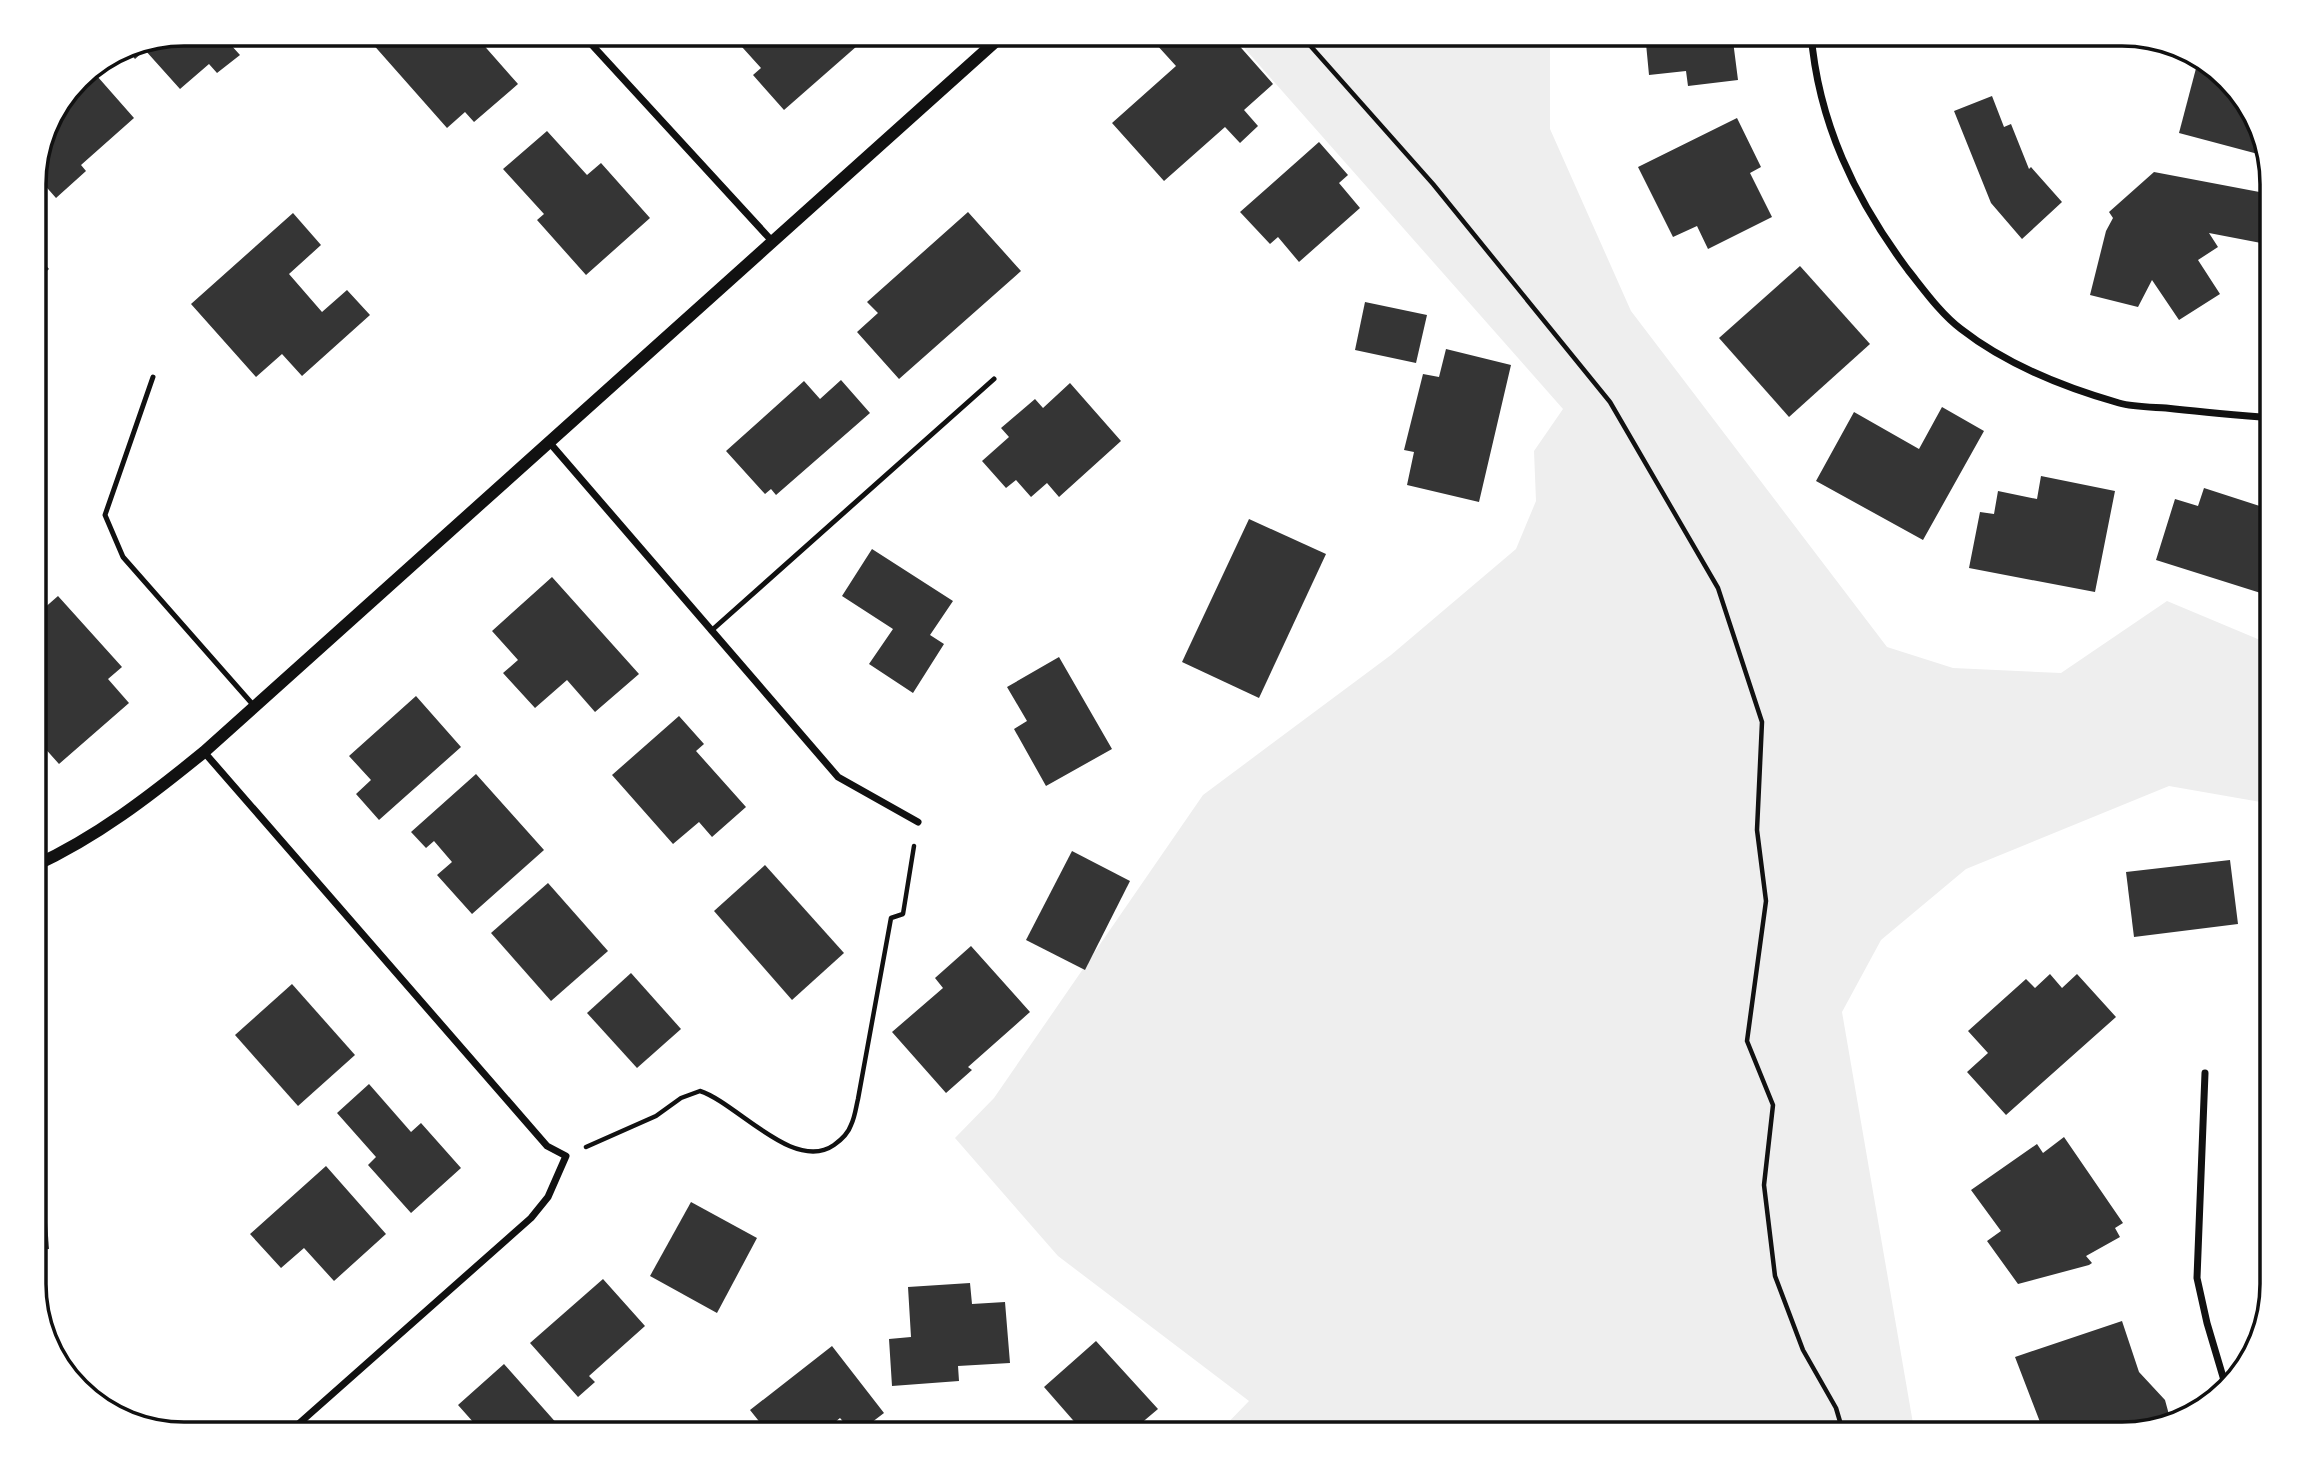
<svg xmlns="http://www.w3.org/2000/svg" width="2305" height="1468" font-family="'Fira Sans Condensed',sans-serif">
<rect width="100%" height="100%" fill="#fff"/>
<polygon fill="#eee" points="1231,33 1550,33 1550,129 1631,311 1887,647 1953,668 2061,673 2167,601 2272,645 2272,804 2169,786 1966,869 1881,940 1842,1012 1915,1435 1216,1435 1249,1401 1058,1256 955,1138 994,1098 1203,795 1391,655 1516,549 1536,501 1534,451 1563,409"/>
<g fill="#353535">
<polygon points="183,33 243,33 230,44 240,55 217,73 209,64 180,89 145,50 135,59 124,46"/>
<polygon points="363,33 473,33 518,84 474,122 465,112 447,128"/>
<polygon points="737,33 846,33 857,46 784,110 753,75 761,68 733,37"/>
<polygon points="1146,33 1228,33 1273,84 1244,110 1258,126 1240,143 1225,127 1164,181 1112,123 1176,66"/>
<polygon points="1645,33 1732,33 1738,80 1688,86 1686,71 1649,75"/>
<polygon points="2199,57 2205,58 2252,109 2261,142 2258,154 2179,133"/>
<polygon points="90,68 134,118 81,165 86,171 56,198 34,173 45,125 77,77"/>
<polygon points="1992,96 2004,127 2011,124 2029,169 2031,167 2062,202 2022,239 1991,203 1954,111"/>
<polygon points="1737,118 1761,167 1750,173 1772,217 1708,249 1697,226 1673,237 1638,167"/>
<polygon points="547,131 587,175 601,163 650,218 586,275 537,220 544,214 503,169"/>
<polygon points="1319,142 1348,175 1339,183 1360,208 1299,262 1278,237 1270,244 1240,212"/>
<polygon points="2154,172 2270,194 2261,243 2209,233 2218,247 2198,260 2220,294 2179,320 2152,280 2138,307 2090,295 2106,231 2113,218 2109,212"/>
<polygon points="968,212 1021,271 899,379 857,332 878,313 867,302"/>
<polygon points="293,213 321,245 289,274 322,312 347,290 370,315 302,376 282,354 256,377 191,304"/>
<polygon points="34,251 49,269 34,283"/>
<polygon points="1800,266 1870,344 1789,417 1719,338"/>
<polygon points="1365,302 1427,315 1416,363 1355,350"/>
<polygon points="1446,349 1511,365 1479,502 1407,485 1414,452 1404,450 1423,374 1439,377"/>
<polygon points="841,380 870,413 776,495 771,489 765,494 726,451 804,381 820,399"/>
<polygon points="1070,383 1121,441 1059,497 1047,483 1031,497 1016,480 1006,488 982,461 1009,437 1001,428 1035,399 1043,408"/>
<polygon points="1942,407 1984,431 1923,540 1816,481 1854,412 1919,449"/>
<polygon points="2041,476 2115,491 2095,592 1969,568 1980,512 1994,514 1998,491 2037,499"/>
<polygon points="2204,488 2272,510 2272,580 2267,595 2156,560 2175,499 2198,506"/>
<polygon points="1249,519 1326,554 1259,698 1182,662"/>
<polygon points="872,549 953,601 930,635 944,644 913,693 869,664 893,629 842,596"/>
<polygon points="552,577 639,674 595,712 567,680 535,708 503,673 518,660 492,631"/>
<polygon points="58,596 122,667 108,679 129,703 59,764 34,736 34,656 40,650 34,643 34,617"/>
<polygon points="1059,657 1112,749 1046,786 1014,729 1027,721 1007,687"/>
<polygon points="416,696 461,747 379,820 356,794 371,780 349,756"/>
<polygon points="679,716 704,744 696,751 746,807 712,837 699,822 673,844 612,775"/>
<polygon points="476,774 544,850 472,914 437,875 452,862 434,841 426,848 411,832"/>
<polygon points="1072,851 1130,881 1085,970 1026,940"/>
<polygon points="2230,860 2238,924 2134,937 2126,872"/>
<polygon points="765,865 844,953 792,1000 714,911"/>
<polygon points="548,883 608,951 551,1001 491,933"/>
<polygon points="971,946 1030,1012 968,1067 972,1070 946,1093 892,1032 943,988 935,978"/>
<polygon points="631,973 681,1029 637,1068 587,1013"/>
<polygon points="2050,974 2062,988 2077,974 2116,1017 2006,1115 1967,1072 1988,1053 1968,1031 2026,979 2035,988"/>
<polygon points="292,984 355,1055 298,1106 235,1035"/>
<polygon points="369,1084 411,1132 421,1123 461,1168 411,1213 368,1165 376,1157 337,1113"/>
<polygon points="2064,1137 2123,1223 2115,1228 2120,1237 2086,1256 2092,1263 2089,1265 2018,1284 1987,1241 2001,1231 1971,1190 2037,1144 2043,1153"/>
<polygon points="34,1143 41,1143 49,1249 34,1250"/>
<polygon points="326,1166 386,1234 334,1281 304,1248 281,1268 250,1234"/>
<polygon points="691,1202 757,1238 717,1313 650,1276"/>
<polygon points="603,1279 645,1326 589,1376 595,1382 578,1397 530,1343"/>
<polygon points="970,1283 972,1304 1005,1302 1010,1363 958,1366 959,1381 892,1386 889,1339 911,1337 908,1287"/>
<polygon points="2122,1321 2139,1372 2165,1400 2171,1422 2122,1435 2045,1435 2015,1357"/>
<polygon points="1096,1341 1158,1409 1139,1425 1148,1435 1086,1435 1044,1387"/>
<polygon points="832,1346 884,1413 855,1435 840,1418 819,1435 770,1435 750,1410"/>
<polygon points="504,1364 559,1426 549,1435 461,1435 474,1423 458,1405"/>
</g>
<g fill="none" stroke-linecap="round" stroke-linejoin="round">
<g stroke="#111" stroke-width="4.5">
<polyline points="1299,33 1433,184 1610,402 1718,588 1762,722 1757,830 1766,901 1747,1041 1773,1105 1764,1185 1775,1276 1803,1350 1836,1408 1844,1435"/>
<path d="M586,1147L656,1116L681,1098L700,1091C737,1103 794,1173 834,1145C841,1140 848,1134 851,1125C855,1117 856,1107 858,1099L891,918L903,914L914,846"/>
</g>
<g stroke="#111" stroke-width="5">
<polyline points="153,377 105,515 123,557 255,707"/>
<polyline points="711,631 994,379"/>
</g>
<g stroke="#111" stroke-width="7">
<polyline points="581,33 772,241"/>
<path d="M1811,33C1818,122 1855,199 1908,270C1924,290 1941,314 1961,329C2007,365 2063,387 2119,403C2133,407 2151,407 2166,408C2201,412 2237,415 2272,418"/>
<polyline points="549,442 838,777 918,822"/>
<polyline points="204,752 547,1146 566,1156 548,1197 531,1218 286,1435"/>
<polyline points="2205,1073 2197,1278 2207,1323 2226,1387"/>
</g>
<path stroke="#111" stroke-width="12" d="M34,866C97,837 150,796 204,752L1005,33"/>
</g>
<path d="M0 0H2305V1468H0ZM184 46H2122A138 138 0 0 1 2260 184V1284A138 138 0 0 1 2122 1422H184A138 138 0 0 1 46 1284V184A138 138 0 0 1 184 46Z" fill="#fff" fill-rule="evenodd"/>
<path fill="none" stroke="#111" stroke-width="3.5" d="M184 46H2122A138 138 0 0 1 2260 184V1284A138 138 0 0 1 2122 1422H184A138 138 0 0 1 46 1284V184A138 138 0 0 1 184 46Z"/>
</svg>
